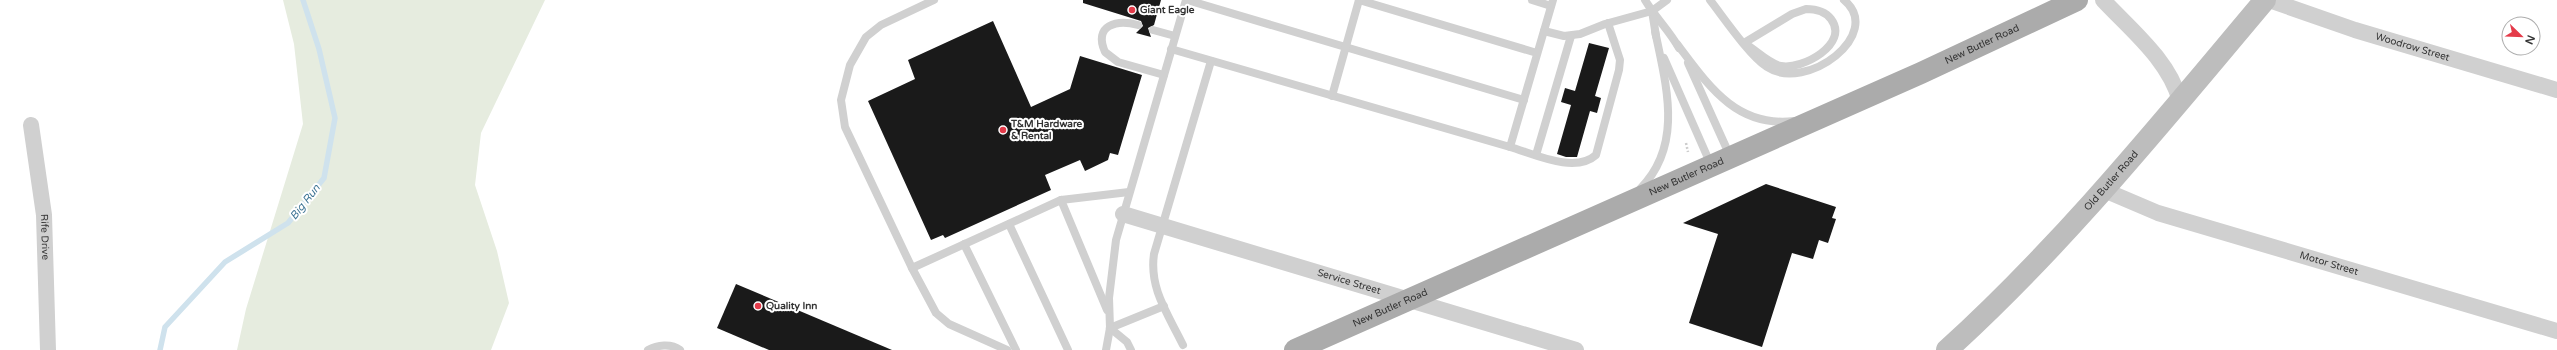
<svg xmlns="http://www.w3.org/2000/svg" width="2557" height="350" font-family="'Varela Round',sans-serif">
<rect width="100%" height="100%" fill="#fff"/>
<polygon fill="#e6ecdf" points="283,0 545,0 481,133 475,185 497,251 509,303 491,350 237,350 246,309 303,124 294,44"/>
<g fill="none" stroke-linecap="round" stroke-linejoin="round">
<polyline stroke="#cfe2ed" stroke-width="5.5" points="160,350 165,327 225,262 288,223 324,178 335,118 319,49 303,0"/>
</g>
<g fill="#1a1a1a">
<polygon points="1083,0 1161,0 1154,25 1148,28 1151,37 1136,33 1143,26 1141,21 1083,3"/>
<polygon points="993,21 1031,107 1070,89 1080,56 1142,75 1118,155 1110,153 1108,160 1085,171 1080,160 1045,175 1051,190 945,238 943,235 931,240 868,101 915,79 908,60"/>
<polygon points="1589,43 1609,48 1595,96 1601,98 1597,113 1590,111 1577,157 1566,157 1557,154 1571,105 1561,102 1565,88 1575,91"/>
<polygon points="1766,184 1836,207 1832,218 1836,219 1828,243 1819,240 1813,259 1792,253 1762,347 1689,323 1718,234 1683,223"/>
<polygon points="736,284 892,350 769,350 717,328"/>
</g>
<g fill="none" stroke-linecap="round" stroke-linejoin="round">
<polyline stroke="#cdcdcd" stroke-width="2.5" stroke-dasharray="2 2" stroke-linecap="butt" points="1686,143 1688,152"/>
<g stroke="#d0d0d0" stroke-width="8">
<polyline points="1187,0 1524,100"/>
<polyline points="1359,0 1537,53"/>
<polyline points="1532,0 1551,6"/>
<path d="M1645,0C1655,17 1669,30 1679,48"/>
<path d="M1710,0C1724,18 1749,55 1767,67C1806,93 1885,34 1844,0"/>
<path d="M1806,9C1816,9 1825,11 1831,19C1850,44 1802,70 1781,66C1769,64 1755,49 1744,43L1792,14Z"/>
<polyline points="1652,11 1656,36"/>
<path d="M1138,25C1117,19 1093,25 1105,52L1118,62L1164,75"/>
<polyline points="1153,30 1175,36"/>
<polyline points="1544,31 1564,36 1580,34 1605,24 1652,11 1667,0"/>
<path d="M1677,44C1708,85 1736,128 1794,121"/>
<polyline points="1171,49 1510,147 1553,0"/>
<polyline points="1664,58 1711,165"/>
<polyline points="1688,63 1730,156"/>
<polyline points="1332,96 1359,0"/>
<path d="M1510,147C1534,154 1575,174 1596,155L1619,70L1620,60L1608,23"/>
<polyline points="1536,155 1571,36"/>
<path d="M1640,189C1684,145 1666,85 1655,31"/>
<polyline points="1061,200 1107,310"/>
<polyline points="1009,224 1068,350"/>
<polyline points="964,244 1016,350"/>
<polyline points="912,268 845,127 841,100 850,65 866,37 881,25 934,0"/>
<polyline points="1110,328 1164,306"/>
<polyline points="1110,328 1127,342 1131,350"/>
<path d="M1183,345C1168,314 1149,289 1154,254L1211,61"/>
<path d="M648,350C657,345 671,343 680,350"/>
<polyline points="1007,350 949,324 936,313 912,268 1061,200 1129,192"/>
<polyline points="1106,350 1110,328 1109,298 1116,240 1186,0"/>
</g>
<g stroke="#d0d0d0" stroke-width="16">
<path d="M2103,0C2131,30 2169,60 2180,101"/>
<path id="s1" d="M2269,0L2355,30L2557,90"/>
<path id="s2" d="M31,125L44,215L48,350"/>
<path id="s3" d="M2104,190L2158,213L2557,331"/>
<path id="s4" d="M1123,214L1576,350"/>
</g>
<path stroke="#bdbdbd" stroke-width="22" id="s5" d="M1947,350C2064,244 2163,121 2265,0"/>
<path stroke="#ababab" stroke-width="22" id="s6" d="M1295,350L1921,73L2077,0"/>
</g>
<g fill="#e43b4a" stroke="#fff" stroke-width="1.5">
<circle cx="1132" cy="10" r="4"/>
<circle cx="1003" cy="130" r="4"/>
<circle cx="758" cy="306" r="4"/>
</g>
<g text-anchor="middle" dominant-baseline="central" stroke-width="4" stroke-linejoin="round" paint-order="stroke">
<g font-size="10" font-weight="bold" fill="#333" stroke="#fff" text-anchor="start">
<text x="1140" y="10">Giant Eagle</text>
<text x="1011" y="124">T&amp;M Hardware<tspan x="1011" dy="12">&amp; Rental</tspan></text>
<text x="766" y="306">Quality Inn</text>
</g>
<g font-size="10" fill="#333" stroke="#fff">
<text stroke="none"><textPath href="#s6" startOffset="752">New Butler Road</textPath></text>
<text stroke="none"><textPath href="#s1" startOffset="151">Woodrow Street</textPath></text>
<text stroke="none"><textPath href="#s6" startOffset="428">New Butler Road</textPath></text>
<text stroke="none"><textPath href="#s5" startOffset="236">Old Butler Road</textPath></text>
<text stroke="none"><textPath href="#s2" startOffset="113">Rife Drive</textPath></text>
<text stroke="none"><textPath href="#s3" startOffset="237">Motor Street</textPath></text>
<text stroke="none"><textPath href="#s4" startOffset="236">Service Street</textPath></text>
<text stroke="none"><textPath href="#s6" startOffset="104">New Butler Road</textPath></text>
</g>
<g font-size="11" font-style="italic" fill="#407696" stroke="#fff">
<text transform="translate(305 202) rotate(-52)">Big Run</text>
</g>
</g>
<g transform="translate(2521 36) rotate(113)"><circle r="19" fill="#ffffff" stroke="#adadad"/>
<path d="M0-3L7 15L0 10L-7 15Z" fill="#e43b4a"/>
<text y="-6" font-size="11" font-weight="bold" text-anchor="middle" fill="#333333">N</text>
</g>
</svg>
